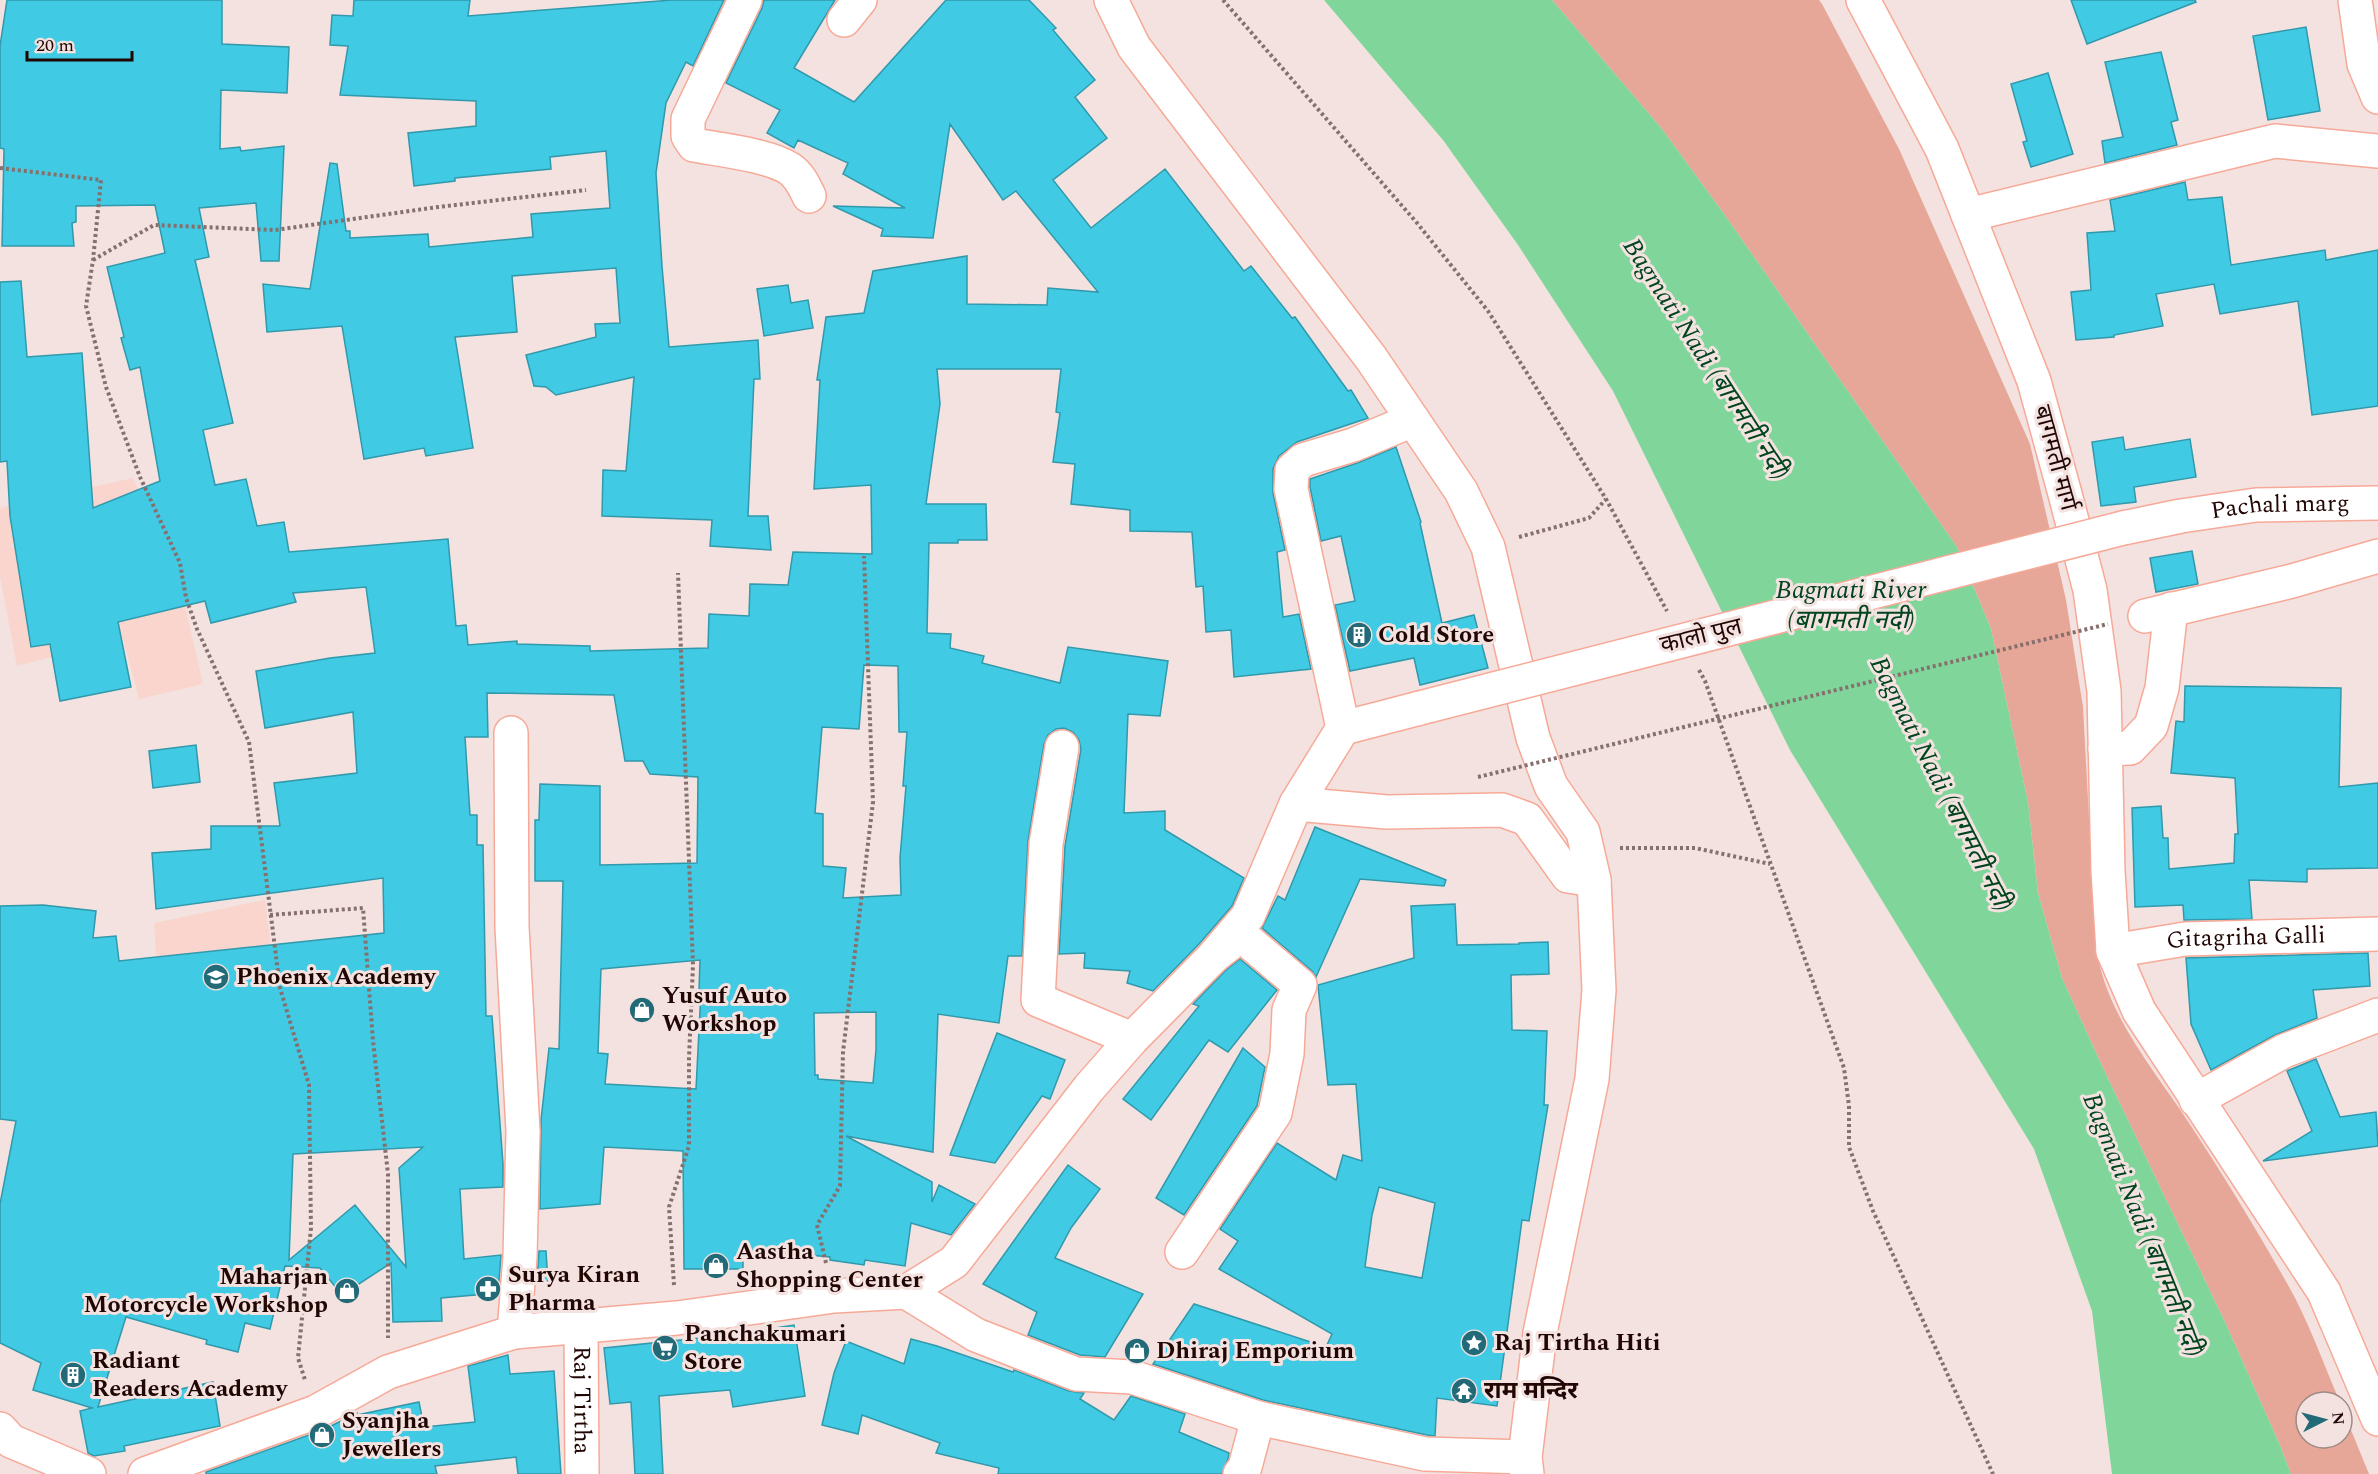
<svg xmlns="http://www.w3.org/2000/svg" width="2378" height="1474" font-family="Spectral,'Noto Sans Devanagari',serif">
<rect width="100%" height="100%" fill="#f3e2df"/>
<g fill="#f9d5cd">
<polygon points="133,478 178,576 203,684 139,699 123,638 17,666 0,576 0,508"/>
<polygon points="265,900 272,957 160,1008 154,923"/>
</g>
<path fill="#e6a698" d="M1552,0H1819L1822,4L1899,149L2030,444L2066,600L2083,707L2096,948C2107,1017 2154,1069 2191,1126C2225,1178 2258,1232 2288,1285C2309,1322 2323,1363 2340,1402H2306V1438H2342V1408L2369,1474H2291L2279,1443L2225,1322L2103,1068L2062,978L2038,893L2028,802L1991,629L1957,547L1724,214L1662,129Z"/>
<polygon fill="#80d69a" points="1324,0 1552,0 1662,129 1724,214 1957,547 1991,629 2028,802 2038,893 2062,978 2103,1068 2225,1322 2279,1443 2291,1474 2112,1474 2092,1311 2034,1149 1790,750 1613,391 1518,245 1443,140"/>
<g fill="#41cae3" stroke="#3099ac" stroke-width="1.5" fill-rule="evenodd">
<path d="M7,0H222V44L289,47L287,93L221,90L220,149L240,147L241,151L284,146L279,261H261L256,203L199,208L209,257L195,260L233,423L203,430L215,485L246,479L257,526L284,522L289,552L448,539L456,626L466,625L468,645L517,641V644L590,646V651L708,648L709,614L749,616L750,584L788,585L793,552L872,554L871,485L814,489L820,380H817L826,317L864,313L873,271L967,256V304L1047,305L1048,288L1098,292L1016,191L1003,200L950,124L933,238L881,236L883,229L833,206L905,208L843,174L848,163L798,140L794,148L767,133L780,110L726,83L762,8L764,0H835L794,68L854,102L946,0H1029L1056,28L1053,30L1095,80L1075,97L1107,138L1053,180L1091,228L1165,169L1244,271L1251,266L1292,318L1295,317L1348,391L1351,390L1368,418L1297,442L1279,456L1273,469V493L1285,550L1277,552L1283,617L1299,614L1311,669L1234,677L1231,630L1206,632L1203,586L1196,587L1192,532L1130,531V510L1071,504L1075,464L1053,462L1060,413L1056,412L1061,369H937L940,404L926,504H986L987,540H958V543H929L927,633L951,634L950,648L984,656L982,663L1060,683L1068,647L1168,661L1160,716L1128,714L1124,813L1165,811V830L1244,878L1232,906L1199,944L1153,991L1127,983L1130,971L1084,968L1085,953L1059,954L1065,846L1081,749L1079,740L1073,732L1064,728L1056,729L1048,735L1044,744L1028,841L1022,956H1008L999,1023L938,1014L933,1152L846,1136L932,1182V1202L939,1185L975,1204L951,1235L911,1223L905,1266L865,1260L864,1265L830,1260V1257L743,1249V1269H684L683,1151L604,1147L600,1204L540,1209L541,1120L549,1048L559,1049L563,881H535V820H539L540,784L600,786V865L697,863L698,777L650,774L643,761H625L614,695L487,693L488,737H465L470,815H477V845H483L486,1016H492L503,1164V1187L460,1189L464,1259L501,1255L498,1293L441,1298L442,1321L393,1322L391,1263L342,1295L320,1268L285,1266L270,1329L245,1323L238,1352L206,1344L207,1340L126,1317L98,1407L213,1382L220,1426L124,1446L125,1451L94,1456L88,1453L80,1411L92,1408L33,1390L41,1363L0,1343V1204L16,1121L0,1119V906L43,905L96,911L93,938L116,936L119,961L384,933L383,878L156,909L152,853L211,849V826H280L274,783L357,773L353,712L265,728L256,671L330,658L375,653L366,587L293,593L296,602L211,623L205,601L118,622L131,687L60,701L50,644L31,647L10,516L7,461L0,462V282L21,281L27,357L82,353L93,508L160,481L140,367L130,370L121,338L124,337L107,267L165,253L155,205L76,206V222L72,223L74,246H2L4,149L0,148V46ZM864,665L898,666L899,732H907L903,786H906L900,858L901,895L843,898L846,868L823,866V814L815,813L822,727L859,729ZM700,960L699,991H701L696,1089L605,1084L608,1054L598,1053L601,969ZM876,1012V1050L873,1083L818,1079V1075H815L814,1013ZM423,1147L399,1168L406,1267L355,1205L289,1260L293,1154Z"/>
<polygon points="354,0 470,0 468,16 672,0 724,0 693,66 686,62 666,103 656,173 662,266 669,347 758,340 760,379 754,379 748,516 768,516 771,550 710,546 712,520 602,516 603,470 626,471 634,377 556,395 546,387 534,386 526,355 596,337 595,324 620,323 616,268 512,276 517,332 455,337 473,448 426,456 424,448 364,459 342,326 267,332 263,284 310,289 330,163 337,164 346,231 350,231 350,238 428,234 429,247 533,237 531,214 610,208 606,151 550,157 551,169 455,178 455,181 414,186 408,133 476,126 476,101 340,95 348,46 330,45 332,15 353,16"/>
<polygon points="2071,0 2195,0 2196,2 2087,44"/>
<polygon points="2306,27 2320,111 2268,120 2253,36"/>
<polygon points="2161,52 2178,120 2171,122 2177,145 2105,163 2102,141 2123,137 2105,62"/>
<polygon points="2048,73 2073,154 2031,167 2023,142 2027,141 2011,84"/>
<polygon points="2185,182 2188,200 2222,197 2231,265 2325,250 2326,260 2378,250 2378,406 2312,415 2298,301 2220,314 2214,284 2156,294 2163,326 2114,335 2114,337 2076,340 2071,292 2091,290 2087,233 2115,231 2110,200"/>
<polygon points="788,285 791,303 808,300 813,328 764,336 757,289"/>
<polygon points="2123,437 2125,450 2190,439 2196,477 2134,487 2136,502 2101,506 2092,442"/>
<polygon points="1396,447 1421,522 1420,523 1442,623 1474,615 1488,668 1420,685 1414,658 1350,671 1335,605 1355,601 1341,536 1321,541 1310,487 1310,479 1360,462"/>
<polygon points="2192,551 2198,584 2156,592 2150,558"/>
<polygon points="2185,686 2341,688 2339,787 2378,783 2378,868 2307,869 2307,882 2249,880 2252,919 2184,920 2183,905 2135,907 2132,808 2161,806 2163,838 2168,838 2169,869 2234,863 2235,834 2238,834 2235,778 2171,773 2176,721 2184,722"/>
<polygon points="196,745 200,782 153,788 149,751"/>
<polygon points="1315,827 1446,880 1444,886 1360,879 1316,977 1312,971 1262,928 1278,896 1285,900"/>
<path d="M1455,904L1457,945L1519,944V943L1548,942L1549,974L1511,975L1512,1030L1547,1031L1544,1105H1548L1529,1221L1522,1220L1497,1406L1437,1398L1435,1436L1427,1435L1263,1400L1153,1364L1194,1304L1326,1347L1332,1334L1219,1269L1238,1241L1220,1229L1277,1143L1336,1180L1343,1155L1362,1161L1356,1084L1328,1085L1318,985L1414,958L1411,906ZM1379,1187L1435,1203L1422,1278L1365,1267L1372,1215Z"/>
<polygon points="2368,953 2370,986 2313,990 2317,1018 2275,1035 2211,1070 2191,1024 2186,958"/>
<polygon points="1240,959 1277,990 1228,1052 1209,1040 1151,1120 1123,1099 1199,1006 1193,1004 1226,970"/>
<polygon points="997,1033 1065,1060 1050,1099 1042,1096 995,1163 950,1155"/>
<polygon points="1243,1048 1265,1067 1257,1106 1184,1215 1156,1198"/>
<polygon points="2316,1059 2340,1117 2376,1112 2378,1146 2263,1161 2312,1131 2287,1071"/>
<polygon points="1068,1165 1100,1189 1071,1228 1055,1258 1143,1294 1105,1357 1080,1355 1028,1335 1037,1312 983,1284"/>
<polygon points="539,1251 546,1251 548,1282 537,1282"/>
<polygon points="794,1325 805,1396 733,1407 730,1390 659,1396 663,1474 635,1474 631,1402 610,1404 604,1348 729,1335"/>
<polygon points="911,1339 937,1346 1013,1372 1014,1370 1069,1391 1084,1393 1080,1399 1114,1420 1131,1396 1185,1414 1179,1432 1229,1453 1228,1459 1222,1474 998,1474 999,1468 936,1453 940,1443 862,1415 858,1434 822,1425 834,1373 846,1341 904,1364"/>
<polygon points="508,1355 510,1374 554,1371 561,1474 518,1474 516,1457 435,1466 437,1474 206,1474 206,1472 323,1430 357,1413 357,1415 419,1402 424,1427 475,1422 468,1366"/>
</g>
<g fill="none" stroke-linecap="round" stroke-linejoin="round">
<g stroke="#f7a998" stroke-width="36">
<g id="minor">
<path d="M745,0L688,119V136L694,145C721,150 769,155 790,169C800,176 804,186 809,196"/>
<polyline points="1111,0 1134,47 1371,358 1461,491 1488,547 1533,738 1551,786 1583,832 1594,880 1599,990 1592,1079 1540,1333 1525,1457 1527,1474"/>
<polyline points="1863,0 1942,149 2034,381 2065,494 2090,590 2104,691 2108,871 2113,951 2139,1011 2324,1292 2378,1419"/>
<polyline points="844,20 860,0"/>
<polyline points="1968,215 2275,141 2378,151"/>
<polyline points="2145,616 2292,581 2378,556"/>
<polyline points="1343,728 1291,489 1292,470 1303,460 1353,445 1413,420"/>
<polyline points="511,733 512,927 523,1131 520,1257 514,1332"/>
<polyline points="1062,747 1046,844 1038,1000 1132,1039"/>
<polyline points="2105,749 2130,748 2151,726 2162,688 2171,609"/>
<polyline points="1296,804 1387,812 1502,810 1527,819 1568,876 1594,880"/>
<path id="s1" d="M2113,951L2185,939L2378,934"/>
<polyline points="2196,1100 2284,1051 2378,1015"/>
<polyline points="1182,1252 1275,1113 1287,1054 1289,1010 1300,985 1241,935 1214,956"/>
<polyline points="906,1292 976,1335 1076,1374 1132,1377 1258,1418 1425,1454 1525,1457"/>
<path id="s2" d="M581,1326L582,1474"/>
<polyline points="0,1429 11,1441 89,1474"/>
<polyline points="1240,1474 1245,1467 1258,1418"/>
</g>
</g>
<g stroke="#f7a998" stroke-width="36">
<g id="major">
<polyline points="2355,0 2364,64 2378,97"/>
<path id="s3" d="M2123,528L2181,516L2256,505L2378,503"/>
<polyline points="145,1474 316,1412 388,1372 514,1332 677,1318 834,1296 906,1292 954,1262 1089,1088 1132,1039 1213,957 1248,916 1296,804 1343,728 1420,708"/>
</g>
</g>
<g stroke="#86706d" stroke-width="4" stroke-dasharray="3 3" stroke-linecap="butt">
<polyline points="1223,0 1417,223 1488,311 1606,499 1667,611"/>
<polyline points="0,168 101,180 93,260 86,306 106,387 140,477 180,563 186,598 197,629 249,742 280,988 309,1085 311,1228 298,1358 305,1380"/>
<polyline points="93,260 154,225 275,230 438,207 586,190"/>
<polyline points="1519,537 1589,518 1606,499"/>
<polyline points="1699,670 1705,681 1844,1068 1849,1106 1849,1147 1873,1211 1993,1474"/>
<polyline points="1620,848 1695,848 1770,864"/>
<polyline points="270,915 363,908 373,1041 388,1174 388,1338"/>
<polyline points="826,1263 817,1225 840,1186 843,1052 873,802 864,556"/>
<polyline points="674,1285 669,1207 689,1146 689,1058 693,965 678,573"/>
</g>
<use href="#minor" stroke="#fff" stroke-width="33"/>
<use href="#major" stroke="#fff" stroke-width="33"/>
<g stroke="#f7a998" stroke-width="36" stroke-linecap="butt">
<polyline id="major-bridge" points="1420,708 2123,528"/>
</g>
<polyline stroke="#86706d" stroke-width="4" stroke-dasharray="3 3" stroke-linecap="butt" points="1478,777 2108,624"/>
<use href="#major-bridge" stroke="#fff" stroke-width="33"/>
</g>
<defs>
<g id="building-disc" transform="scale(1.35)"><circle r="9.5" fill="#226a77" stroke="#f3e2df"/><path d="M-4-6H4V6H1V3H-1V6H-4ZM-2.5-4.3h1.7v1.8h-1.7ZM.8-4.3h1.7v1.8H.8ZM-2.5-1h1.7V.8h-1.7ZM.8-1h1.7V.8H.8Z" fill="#fff"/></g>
<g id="school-disc" transform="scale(1.35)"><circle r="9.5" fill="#226a77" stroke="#f3e2df"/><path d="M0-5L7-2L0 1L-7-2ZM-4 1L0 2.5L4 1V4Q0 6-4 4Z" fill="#fff"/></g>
<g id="shop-disc" transform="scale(1.35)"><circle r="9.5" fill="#226a77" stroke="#f3e2df"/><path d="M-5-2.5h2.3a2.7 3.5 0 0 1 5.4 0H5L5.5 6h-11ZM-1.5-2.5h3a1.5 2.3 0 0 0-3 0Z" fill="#fff"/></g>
<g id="pharmacy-disc" transform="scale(1.35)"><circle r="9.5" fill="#226a77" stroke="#f3e2df"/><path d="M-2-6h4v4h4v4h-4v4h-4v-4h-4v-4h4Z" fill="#fff"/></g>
<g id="sight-disc" transform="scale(1.35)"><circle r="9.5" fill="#226a77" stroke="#f3e2df"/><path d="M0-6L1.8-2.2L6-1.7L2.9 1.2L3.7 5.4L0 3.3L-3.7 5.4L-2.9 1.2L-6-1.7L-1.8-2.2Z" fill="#fff"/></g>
<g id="supermarket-disc" transform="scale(1.35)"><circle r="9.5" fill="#226a77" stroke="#f3e2df"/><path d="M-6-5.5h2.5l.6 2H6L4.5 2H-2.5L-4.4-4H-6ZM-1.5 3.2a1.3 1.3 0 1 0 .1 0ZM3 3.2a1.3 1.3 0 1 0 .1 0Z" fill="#fff"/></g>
<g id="temple-disc" transform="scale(1.35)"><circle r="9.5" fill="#226a77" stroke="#f3e2df"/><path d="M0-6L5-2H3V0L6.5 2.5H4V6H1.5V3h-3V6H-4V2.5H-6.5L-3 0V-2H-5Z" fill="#fff"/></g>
</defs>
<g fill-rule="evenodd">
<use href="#building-disc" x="1359" y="635"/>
<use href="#school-disc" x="216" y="977"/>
<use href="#shop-disc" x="642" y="1010"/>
<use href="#shop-disc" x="716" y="1266"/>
<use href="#pharmacy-disc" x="488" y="1289"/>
<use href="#shop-disc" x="347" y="1291"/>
<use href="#sight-disc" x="1474" y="1343"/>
<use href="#supermarket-disc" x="665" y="1348"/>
<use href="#shop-disc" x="1137" y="1351"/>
<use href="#building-disc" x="73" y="1375"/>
<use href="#temple-disc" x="1464" y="1391"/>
<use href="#shop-disc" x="322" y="1435"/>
</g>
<g text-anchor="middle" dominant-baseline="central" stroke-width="6" stroke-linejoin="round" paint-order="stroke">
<g font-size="24" fill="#210603" stroke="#f3e2df">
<text transform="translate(2055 458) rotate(75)">बागमती मार्ग</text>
<text stroke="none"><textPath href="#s3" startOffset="159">Pachali marg</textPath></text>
<text transform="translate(1701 636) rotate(-14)">कालो पुल</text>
<text stroke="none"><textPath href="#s1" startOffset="134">Gitagriha Galli</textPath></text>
<text stroke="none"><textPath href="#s2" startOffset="74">Raj Tirtha</textPath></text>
</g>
<g font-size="24" font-weight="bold" fill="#210603" stroke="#f3e2df" text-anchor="start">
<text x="1378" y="635">Cold Store</text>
<text x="236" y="977">Phoenix Academy</text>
<text x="662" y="996">Yusuf Auto<tspan x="662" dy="28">Workshop</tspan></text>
<text x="736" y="1252">Aastha<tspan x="736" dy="28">Shopping Center</tspan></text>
<text x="508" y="1275">Surya Kiran<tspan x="508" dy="28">Pharma</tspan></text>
<text x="328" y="1277" text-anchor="end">Maharjan<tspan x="328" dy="28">Motorcycle Workshop</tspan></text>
<text x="684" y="1334">Panchakumari<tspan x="684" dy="28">Store</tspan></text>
<text x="1494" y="1343">Raj Tirtha Hiti</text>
<text x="1156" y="1351">Dhiraj Emporium</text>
<text x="92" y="1361">Radiant<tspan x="92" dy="28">Readers Academy</tspan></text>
<text x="1484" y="1391">राम मन्दिर</text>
<text x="342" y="1421">Syanjha<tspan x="342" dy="28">Jewellers</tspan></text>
</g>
<g font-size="26" font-style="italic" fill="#004520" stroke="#f3e2df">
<text transform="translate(1706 359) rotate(57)">Bagmati Nadi (बागमती नदी)</text>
<text x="1851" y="590">Bagmati River<tspan x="1851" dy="30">(बागमती नदी)</tspan></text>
<text transform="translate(1941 784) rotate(63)">Bagmati Nadi (बागमती नदी)</text>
<text transform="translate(2143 1225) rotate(68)">Bagmati Nadi (बागमती नदी)</text>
</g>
</g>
<g transform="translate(2324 1420) rotate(84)"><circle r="28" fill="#f3e2df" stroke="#9f8a87" stroke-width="1.5"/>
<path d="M0-4.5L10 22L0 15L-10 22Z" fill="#226a77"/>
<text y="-9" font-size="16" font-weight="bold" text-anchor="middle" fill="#210603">N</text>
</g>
<path d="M27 51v9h105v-9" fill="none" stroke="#210603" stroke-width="3"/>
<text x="36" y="51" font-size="18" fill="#210603" stroke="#f3e2df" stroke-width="4.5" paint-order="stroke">20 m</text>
</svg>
